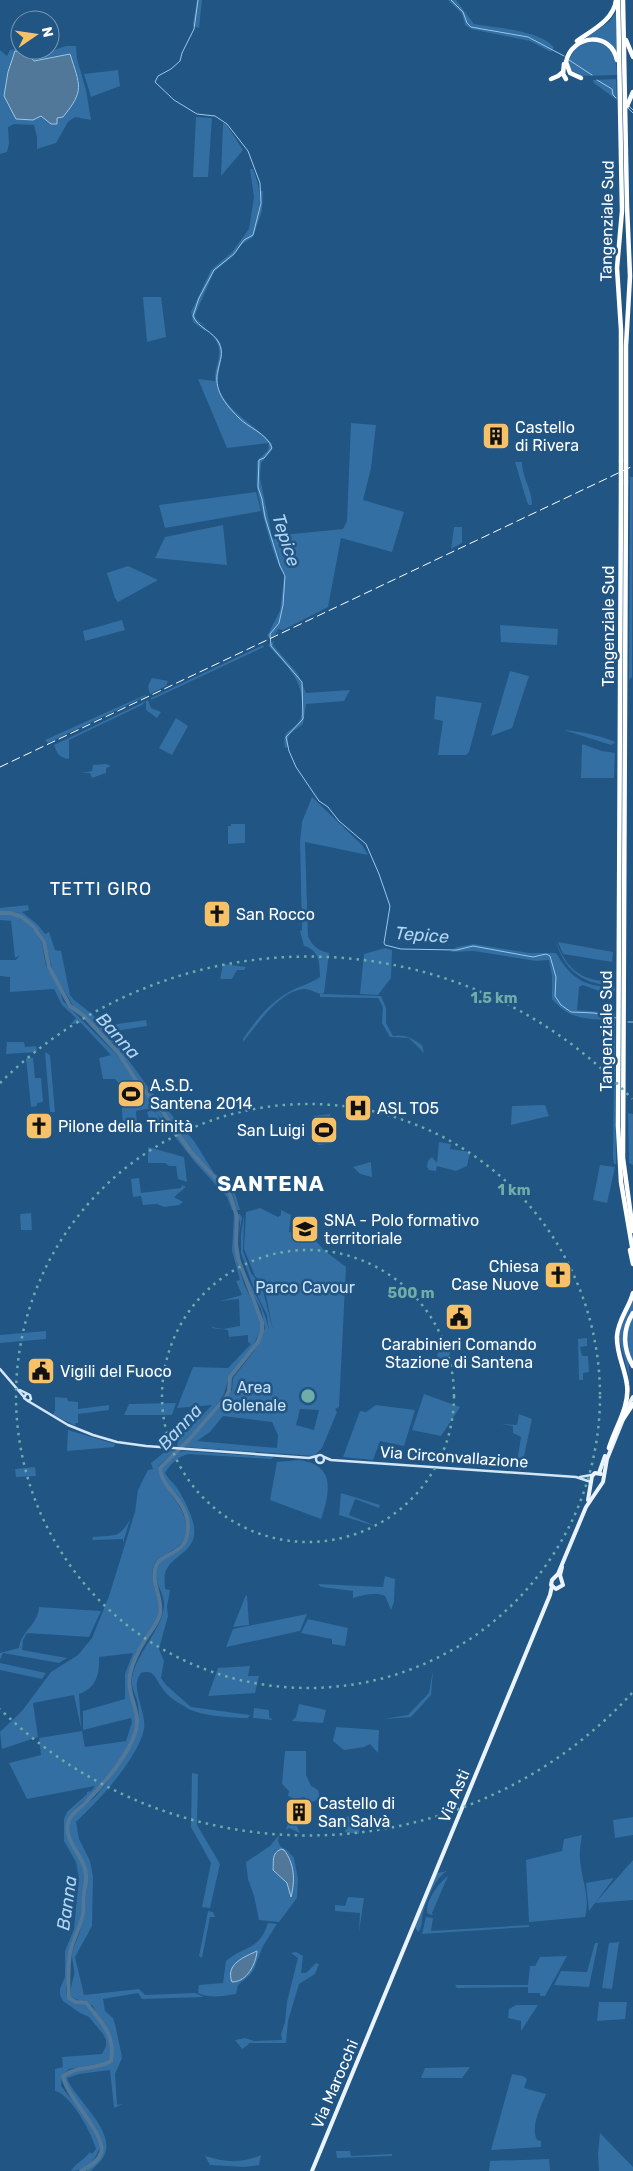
<svg xmlns="http://www.w3.org/2000/svg" width="633" height="2171" font-family="Rubik,sans-serif">
<rect width="100%" height="100%" fill="#205584"/>
<g fill="#336fa2" fill-rule="evenodd">
<polygon points="197,0 202,0 199,28 193,26 193,23"/>
<path d="M448,0H456L474,24C496,28 538,30 554,47L551,52L530,41L471,29L465,25L462,14Z"/>
<polygon points="616,12 617,53 616,53 614,49 586,38 610,21"/>
<path d="M596,40C614,50 616,55 617,75L581,76L572,72L568,62L577,45Z"/>
<path d="M66,46H76L77,59L86,90L91,120L75,117L68,122L56,143L37,149V137L34,125L14,124L8,127L9,143L7,152L0,154V50L7,56L10,50L20,48V50L42,54ZM27,53L34,61L70,54L79,82L57,118V124H51L41,116Z"/>
<polygon points="118,70 120,86 91,97 84,74"/>
<polygon points="616,79 617,100 594,83 593,80"/>
<polygon points="196,117 212,118 208,177 193,177"/>
<polygon points="223,123 226,124 243,150 221,176"/>
<path d="M250,169H253C263,196 261,200 255,228L261,203V191H263L262,211L253,237L242,244L233,256L214,272L195,315L196,319L208,328L196,321L207,330L205,331L193,322L191,312L211,270L232,252L249,229L254,197Z"/>
<polygon points="161,297 166,337 147,342 143,297"/>
<path d="M212,335C234,345 211,376 220,392C230,413 258,427 272,444V450L261,463L260,478L272,536L343,529L347,521L351,423L376,425L371,468L363,500L404,512L392,552L341,538L328,607L283,630L278,629L275,635L269,638L267,636L280,611L284,577L286,575C275,568 260,506 257,488C256,480 257,470 257,461L268,450L269,443L227,448L198,379L215,381C214,361 227,354 212,335Z"/>
<path d="M515,462H522C522,478 532,489 532,505H529L527,502Z"/>
<polygon points="630,477 633,477 632,677 629,680"/>
<polygon points="256,492 261,511 165,528 159,505"/>
<polygon points="223,525 227,565 155,558 165,537"/>
<polygon points="454,527 462,527 462,543 451,549"/>
<polygon points="128,566 158,580 118,602 115,598 107,573"/>
<polygon points="122,620 125,630 85,641 83,631"/>
<polygon points="500,625 558,629 557,645 501,642"/>
<path d="M274,641L273,645L298,674L306,693L350,690L344,701L306,704L303,724C293,732 285,734 289,747L285,748C283,729 287,735 298,723C302,718 302,711 302,705C303,678 284,664 268,645Z"/>
<polygon points="263,645 264,647 151,700 151,698"/>
<polygon points="510,671 529,676 512,728 491,736"/>
<polygon points="152,678 168,681 166,686 150,694 148,686"/>
<polygon points="145,695 146,696 48,743 45,740"/>
<polygon points="436,696 482,703 469,752 466,755 438,755 443,721 434,719"/>
<path d="M148,700L151,708L161,712L157,718L146,710V701L142,705L69,740V759C59,758 57,753 54,745Z"/>
<polygon points="176,718 188,726 172,755 159,748"/>
<path d="M564,730C583,732 598,735 616,742L611,745Z"/>
<polygon points="582,744 602,751 615,753 614,778 581,778"/>
<polygon points="106,764 111,766 106,768 106,773 92,778 90,773 81,773 92,771 93,765"/>
<path d="M312,797L362,845L368,855L305,842L308,936C312,946 319,951 329,953L324,993L321,994L381,996L386,1008V1023L393,1036C406,1034 411,1038 422,1045L424,1053L409,1038L390,1037L382,1023L383,1007L378,998L320,997V994C316,993 310,989 305,989C281,989 257,1025 243,1042V1039C255,1021 269,1003 289,992C299,986 310,984 320,977C320,963 319,950 304,946L300,931L302,930L300,841L302,822Z"/>
<polygon points="231,824 245,824 245,843 228,844 228,826 231,826"/>
<polygon points="28,905 29,910 22,912 38,925 45,934 49,932 55,950 61,951 70,995 74,1000 92,1014 103,1026 146,1020 147,1026 108,1032 148,1087 194,1141 214,1173 235,1193 240,1210 237,1210 233,1195 193,1153 158,1104 140,1084 117,1050 84,1015 74,1007 53,972 45,941 39,931 23,916 11,912 0,911 0,908"/>
<polygon points="10,914 24,920 36,932 42,944 46,966 59,987 63,1001 119,1057 189,1151 228,1193 234,1210 232,1210 227,1197 194,1161 157,1114 162,1124 151,1126 147,1112 152,1110 157,1114 152,1108 136,1111 137,1125 123,1127 121,1090 119,1090 118,1082 115,1079 103,1079 99,1058 111,1055 81,1023 71,1024 76,1018 62,1005 54,989 10,992 10,977 0,976 0,960 16,960 20,955 15,958 11,921 0,920 0,915"/>
<path d="M556,941C566,969 583,983 614,981V985C584,986 563,969 556,941Z"/>
<polygon points="558,942 613,952 612,962 563,954"/>
<path d="M474,944L529,953H556C572,980 585,986 615,988L614,993L599,991L583,985L579,987L577,1010L615,1013L616,1164H614L613,1157L614,1068C608,1063 607,1052 610,1046L614,1044V1021C588,1018 570,1021 552,999V976L549,960L536,961L474,951L450,952L457,947Z"/>
<polygon points="385,948 392,950 391,978 378,995 360,994 364,954"/>
<polygon points="223,964 246,967 244,970 237,970 232,979 220,979"/>
<polygon points="7,1042 24,1042 25,1047 36,1046 37,1052 6,1054"/>
<polygon points="45,1052 50,1055 55,1112 50,1112"/>
<polygon points="26,1058 33,1058 35,1078 41,1078 43,1102 37,1103 37,1106 31,1107"/>
<polygon points="545,1105 549,1116 511,1125 512,1106"/>
<polygon points="628,1113 633,1114 633,1165 629,1163"/>
<polygon points="330,1114 334,1143 318,1145 314,1116"/>
<polygon points="439,1142 451,1144 450,1149 470,1152 467,1166 456,1171 437,1166 436,1171 429,1170 427,1167 428,1161 432,1157 437,1163"/>
<polygon points="148,1147 184,1157 187,1182 178,1179 176,1166 169,1166 165,1163 148,1163"/>
<polygon points="371,1162 372,1177 360,1174 353,1167"/>
<polygon points="600,1165 615,1167 607,1203 593,1200"/>
<polygon points="139,1178 141,1193 181,1188 182,1185 186,1187 174,1197 183,1202 179,1205 164,1207 157,1204 143,1205 141,1196 133,1197 131,1179"/>
<path d="M260,1208L278,1217L281,1215V1210L291,1215L289,1232L306,1235L311,1243L315,1240L325,1251L346,1267L339,1407L335,1409L337,1412L322,1448L314,1456L185,1447L227,1399L232,1390L233,1378L254,1351L265,1328L261,1309L249,1287L238,1254L240,1223L238,1214H240L242,1218C240,1228 238,1239 239,1250C241,1276 265,1303 269,1331L267,1315L254,1289L241,1253V1234L244,1215L243,1251L251,1273L262,1287L273,1330L264,1286L255,1276L244,1249L246,1212ZM300,1409L319,1410L314,1430L296,1425ZM223,1416L272,1422L278,1435L277,1448L197,1441L210,1432Z"/>
<polygon points="31,1213 32,1230 21,1230 20,1214"/>
<polygon points="234,1214 236,1214 236,1258 244,1284 261,1321 261,1329 252,1348 230,1374 224,1394 218,1403 182,1447 177,1447 178,1441 172,1441 174,1426 191,1427 212,1405 177,1408 193,1367 228,1368 251,1344 248,1342 248,1335 229,1337 228,1330 212,1328 212,1327 223,1329 240,1326 239,1299 220,1301 242,1295 236,1281 240,1280 232,1251"/>
<path d="M633,1299C633,1303 633,1308 633,1311C632,1318 625,1322 626,1329C627,1355 633,1381 627,1405L629,1376L619,1339L621,1323Z"/>
<path d="M633,1316V1364C624,1346 625,1335 633,1316Z"/>
<polygon points="46,1331 46,1339 0,1343 0,1335"/>
<polygon points="587,1338 587,1346 580,1347 582,1356 588,1356 589,1372 583,1373 583,1380 579,1380 578,1339"/>
<polygon points="440,1346 451,1350 445,1368 435,1364"/>
<polygon points="424,1394 460,1407 441,1436 412,1430"/>
<polygon points="55,1397 67,1398 68,1401 78,1402 78,1409 109,1405 109,1410 78,1414 78,1423 75,1423 76,1426 53,1415 55,1410"/>
<polygon points="176,1403 172,1415 124,1415 129,1404"/>
<polygon points="376,1405 415,1410 404,1446 380,1441 373,1460 343,1457 360,1411 366,1412"/>
<polygon points="519,1414 532,1419 521,1470 516,1469 521,1437 513,1433 513,1426 501,1424 517,1425"/>
<polygon points="68,1430 115,1444 114,1447 67,1451"/>
<path d="M167,1450L176,1451L158,1466C159,1490 189,1505 186,1531C183,1554 161,1550 154,1565C148,1580 161,1598 158,1614C154,1635 130,1655 128,1678C126,1700 142,1714 132,1737C124,1756 110,1775 96,1790C88,1800 72,1807 68,1820C62,1841 78,1850 84,1869C86,1878 83,1903 81,1914C79,1926 72,1937 70,1949C67,1960 70,1969 68,1980C68,1983 65,1987 66,1990C66,2001 76,2003 85,2005C100,2023 111,2032 111,2057L107,2062L69,2069L62,2075L61,2086L87,2119L100,2145C98,2159 85,2171 71,2171C76,2163 84,2160 90,2152L92,2154L96,2149C92,2134 71,2094 55,2091V2069L63,2067L62,2057L102,2054L106,2046V2040L103,2034L89,2017L80,2013L63,2001L60,1995V1989L65,1977V1951L74,1929L79,1878L76,1862L64,1841V1819L67,1812L87,1794V1792L91,1791L95,1786L27,1799L9,1763L41,1755L39,1738L82,1731L85,1747L126,1741L132,1722L131,1718L83,1730V1711L125,1699V1674L133,1653L99,1657C100,1674 96,1688 79,1694L81,1728L74,1695L33,1703L38,1737L2,1749L0,1732L22,1711L51,1672L78,1655L92,1638L109,1596L135,1512L138,1490L148,1470L153,1469L151,1463Z"/>
<path d="M183,1451L274,1457L271,1459L188,1454C178,1457 171,1463 165,1473C169,1480 175,1484 179,1491C185,1501 192,1515 194,1527C198,1553 169,1555 165,1574C164,1578 165,1584 165,1589L170,1590L167,1607L168,1616L159,1649L164,1661L161,1678L166,1685L191,1707L250,1715L248,1718C232,1718 196,1716 184,1706C177,1702 167,1696 163,1689C156,1681 155,1668 141,1673C129,1686 147,1712 144,1729C138,1759 98,1801 76,1822L79,1839L90,1861L93,1877L92,1926L75,1957L84,1995L139,1989L145,1995L195,1993L204,1997L142,1999L138,1993L103,1999L105,2011L113,2018L115,2024L121,2052L122,2058L115,2074L117,2105L123,2104L114,2108L110,2070L79,2074L67,2078C75,2100 117,2131 104,2156C101,2162 95,2166 91,2171H86C91,2166 100,2160 102,2153C109,2131 66,2099 64,2077C79,2066 98,2071 113,2061C115,2032 104,2030 93,2006L71,1997C70,1989 72,1983 74,1975C75,1968 72,1962 72,1956C72,1948 78,1939 80,1931C85,1915 86,1896 87,1879C89,1858 58,1838 73,1816C78,1808 89,1803 96,1796C106,1785 135,1744 138,1729C139,1724 139,1712 138,1707C138,1697 130,1689 132,1678C136,1653 162,1630 164,1606C165,1592 151,1580 157,1567C163,1553 184,1557 189,1532C193,1504 160,1485 161,1468L178,1453Z"/>
<path d="M299,1460C336,1465 330,1492 321,1519L270,1500L277,1462Z"/>
<polygon points="35,1467 36,1476 16,1477 15,1469"/>
<polygon points="341,1493 380,1505 379,1508 355,1499 349,1515 378,1527 339,1515"/>
<path d="M130,1519L123,1543V1539L92,1540L93,1537C113,1535 120,1539 130,1519Z"/>
<path d="M385,1576L395,1579L394,1602L391,1610L385,1596C375,1592 364,1595 353,1598V1591L321,1587L318,1584L383,1587Z"/>
<polygon points="246,1595 247,1596 249,1625 233,1627"/>
<path d="M39,1607L101,1611L89,1637L27,1633L23,1640L22,1650L67,1658L59,1663L3,1653L0,1660V1653L19,1648C21,1631 38,1625 39,1607Z"/>
<polygon points="307,1614 300,1631 226,1647 233,1629"/>
<polygon points="308,1619 348,1628 345,1646 332,1644 332,1639 301,1633"/>
<polygon points="0,1663 46,1673 42,1679 0,1670"/>
<polygon points="250,1666 248,1676 259,1676 255,1693 208,1696 218,1668"/>
<polygon points="433,1670 431,1695 411,1717 384,1719 408,1715 429,1693"/>
<polygon points="299,1704 326,1710 323,1723 292,1721 296,1717"/>
<polygon points="254,1708 269,1710 269,1717 273,1720 253,1718"/>
<polygon points="336,1727 379,1730 378,1753 370,1744 364,1747 344,1750 333,1741"/>
<polygon points="285,1751 306,1751 306,1775 311,1786 318,1790 320,1799 312,1802 304,1797 295,1799 288,1796 289,1791 282,1784"/>
<polygon points="192,1773 198,1774 197,1825 220,1864 210,1908 202,1907 211,1863 191,1827"/>
<polygon points="294,1815 300,1821 296,1824 300,1833 289,1828 286,1830 290,1816"/>
<polygon points="361,1815 359,1834 345,1832 345,1817"/>
<polygon points="633,1817 633,1835 615,1838 613,1820"/>
<polygon points="279,1835 278,1841 280,1846 288,1851 294,1858 298,1879 297,1898 279,1922 259,1920 254,1896 248,1879 246,1862 270,1846"/>
<path d="M582,1835C581,1843 579,1851 580,1859C581,1878 591,1898 585,1917L529,1922L526,1860L562,1851L564,1839Z"/>
<polygon points="633,1860 633,1900 595,1903"/>
<path d="M447,1871C435,1878 427,1899 423,1913C421,1920 423,1927 418,1932L415,1927L437,1873Z"/>
<path d="M448,1876L432,1913L433,1915L428,1914C423,1904 439,1882 448,1876Z"/>
<polygon points="614,1878 589,1911 586,1883"/>
<polygon points="348,1897 364,1898 359,1932 360,1913 335,1911 335,1905 345,1906"/>
<polygon points="208,1911 213,1912 215,1917 210,1917 202,1958 199,1956"/>
<polygon points="426,1917 433,1918 431,1931 529,1925 529,1927 422,1934"/>
<path d="M268,1923L277,1924L263,1946L254,1969L250,1975L238,1985L236,1994C223,1996 210,1999 198,1993L199,1985L223,1983L226,1961C246,1944 258,1952 268,1923Z"/>
<polygon points="619,1942 612,1989 602,1988 609,1943"/>
<polygon points="595,1943 598,1943 589,1987 554,1985 561,1971 587,1972"/>
<polygon points="296,1952 303,1956 301,1973 306,1973 316,1963 319,1964 315,1974 299,1984 288,2021 286,2043 249,2043 248,2045 242,2049 235,2040 245,2038 254,2041 282,2040 281,2034 285,2022 287,2002 298,1958 291,1953"/>
<polygon points="567,1956 545,1996 540,1996 540,1993 528,1993 528,1987 457,1988 455,1985 528,1985 530,1966 535,1966 540,1957"/>
<polygon points="599,2002 627,2002 625,2019 597,2021"/>
<polygon points="516,2005 538,2005 521,2031 521,2021 508,2018 509,2009"/>
<polygon points="470,2067 462,2078 421,2078 425,2068"/>
<path d="M512,2074L523,2076L527,2079L524,2088L546,2094C541,2107 530,2126 537,2140L541,2141V2147L491,2150Z"/>
<polygon points="600,2133 633,2167 633,2171 599,2171 598,2154"/>
<polygon points="336,2151 350,2151 351,2156 392,2154 392,2156 337,2158"/>
<path d="M261,2155L259,2165L245,2167L210,2165L205,2156C225,2162 241,2164 261,2155Z"/>
<polygon points="549,2159 550,2171 489,2171 490,2161"/>
</g>
<g fill="#517799" stroke="#9bc7eb">
<path d="M15,51L27,53L34,61L70,54C80,86 85,90 63,117L57,118V124H51L41,116L33,120L16,119L4,96L8,72Z"/>
<path d="M281,1849L284,1850C295,1864 295,1881 291,1897L287,1883L273,1870C274,1860 271,1854 281,1849Z"/>
<path d="M257,1951C256,1964 247,1982 232,1982C225,1964 244,1957 257,1951Z"/>
</g>
<g fill="none" stroke-linecap="round" stroke-linejoin="round">
<g stroke="#9bc7eb" stroke-width="1">
<path d="M198,0L194,29L182,53L180,61L171,69L158,76L155,82L174,100L197,114L215,116L227,124L248,151L260,183L261,203L253,235L244,240L234,254L214,270L199,298L193,316C198,328 213,331 219,343C224,353 220,360 218,370C213,389 225,404 238,417C248,428 267,433 272,448L264,458L259,460L258,487L262,499L265,517L280,566L285,576L283,605L279,623L270,634L271,646L302,682L303,719L286,737L289,751L296,767L319,801L328,807L339,821L366,844L379,874L390,906L384,943L385,945L401,949L457,950L473,946L533,957L546,954L550,956L556,977L555,996L561,1005L571,1012L594,1013L616,1018"/>
<polyline points="451,0 463,12 467,23 471,27 528,37 564,56"/>
<polyline points="569,60 592,75"/>
<polyline points="597,80 612,89 613,95 616,98"/>
<polyline points="629,106 633,110"/>
<polyline points="628,108 633,113"/>
<polyline points="628,1022 633,1022"/>
</g>
<path stroke="#517799" stroke-width="4" d="M0,913H10L22,917L34,927L44,942L49,967L70,1006L84,1016L120,1055L139,1085L158,1105L190,1151L230,1194L237,1217L236,1245L238,1259L262,1322V1331L258,1342L230,1377L229,1391L226,1397L188,1441L160,1468C161,1489 189,1501 188,1528C187,1557 162,1551 156,1566C150,1582 163,1598 160,1614C158,1623 150,1632 145,1640C139,1649 132,1664 130,1675C126,1694 141,1711 136,1730C130,1753 104,1784 87,1801C81,1808 73,1811 69,1820C61,1841 86,1856 86,1876C87,1882 84,1888 84,1894C83,1901 84,1907 83,1913C81,1926 74,1937 71,1949C68,1959 68,1987 69,1998L76,2002L86,2003C101,2021 116,2036 111,2061C96,2070 78,2065 63,2076C66,2097 107,2135 101,2153C98,2162 89,2167 81,2171"/>
<g stroke="#d3e6f7" stroke-width="2.5">
<polyline points="0,1369 24,1397"/>
<polyline points="20,1390 30,1395 31,1399 28,1401 24,1398 26,1394"/>
<polyline points="28,1401 68,1425 93,1435 117,1442 146,1446 309,1458 317,1456"/>
<circle cx="320" cy="1459" r="4"/>
<polyline points="324,1457 331,1460 576,1477 591,1482"/>
<polyline points="580,1477 591,1475"/>
</g>
<g stroke="#ebf4fe" stroke-width="4">
<polyline points="624,1413 633,1397"/>
<polyline points="599,1473 605,1456"/>
<polyline points="588,1500 592,1476 595,1473 601,1474"/>
<polyline points="562,1567 560,1575 563,1585 556,1589 551,1585 552,1580 558,1574 586,1507 603,1482 607,1459 624,1417"/>
<polyline points="312,2171 550,1595 552,1586"/>
</g>
<g stroke="#fff" stroke-width="4.5">
<polyline points="618,0 622,211 617,268 621,330 621,461"/>
<polyline points="623,0 627,206 630,276 626,346 626,459"/>
<polyline points="626,40 633,57"/>
<path d="M577,41C592,30 614,20 616,0"/>
<polyline points="564,64 563,74 566,79"/>
<path d="M581,78L570,73L566,62C572,34 611,31 617,60"/>
<polyline points="551,79 558,76 563,72"/>
<polyline points="627,106 633,92"/>
<polyline points="626,481 623,1158 633,1231"/>
<polyline points="621,484 618,1126 621,1182 633,1252"/>
<polyline points="630,1250 633,1264"/>
<path d="M633,1313C622,1330 623,1349 633,1366"/>
<polyline points="623,1419 633,1404"/>
<path d="M609,1448C615,1428 630,1406 627,1385C625,1368 616,1353 617,1336C618,1320 629,1308 633,1293"/>
</g>
<polyline stroke="#fff" stroke-width="1" stroke-dasharray="9 4" stroke-linecap="butt" points="0,767 633,466"/>
<g stroke="#fff" stroke-width="4.5">
<polyline points="626,481 626,459"/>
<polyline points="621,484 621,461"/>
</g>
</g>
<g fill="none" stroke="#6fada8" stroke-width="2.5" stroke-dasharray="2.5 5">
<circle cx="308" cy="1396" r="146"/>
<circle cx="308" cy="1396" r="292"/>
<path d="M632 1693A439 439 0 0 1 0 1709M0 1083A439 439 0 0 1 632 1099"/>
</g>
<defs>
<g id="building-square" transform="scale(1.4375)"><rect x="-9" y="-9" width="18" height="18" rx="4" fill="#f7c168" stroke="#205584"/><path d="M-4-6H4V6H1V3H-1V6H-4ZM-2.5-4.3h1.7v1.8h-1.7ZM.8-4.3h1.7v1.8H.8ZM-2.5-1h1.7V.8h-1.7ZM.8-1h1.7V.8H.8Z" fill="#111"/></g>
<g id="church-square" transform="scale(1.4375)"><rect x="-9" y="-9" width="18" height="18" rx="4" fill="#f7c168" stroke="#205584"/><path d="M-1.2-6h2.4v3.5h3.3v2.4h-3.3V6h-2.4V-.1h-3.3v-2.4h3.3Z" fill="#111"/></g>
<g id="stadium-square" transform="scale(1.4375)"><rect x="-9" y="-9" width="18" height="18" rx="4" fill="#f7c168" stroke="#205584"/><path d="M0-5a6.5 5 0 1 0 0 10a6.5 5 0 1 0 0-10ZM-3.5-1.8h7v3.6h-7Z" fill="#111"/></g>
<g id="hospital-square" transform="scale(1.4375)"><rect x="-9" y="-9" width="18" height="18" rx="4" fill="#f7c168" stroke="#205584"/><path d="M-5-5h3v3.5h4V-5h3V5h-3V1.5h-4V5h-3Z" fill="#111"/></g>
<g id="university-square" transform="scale(1.4375)"><rect x="-9" y="-9" width="18" height="18" rx="4" fill="#f7c168" stroke="#205584"/><path d="M0-5L7-2L0 1L-7-2ZM-4 1L0 2.5L4 1V4Q0 6-4 4Z" fill="#111"/></g>
<g id="civic-square" transform="scale(1.4375)"><rect x="-9" y="-9" width="18" height="18" rx="4" fill="#f7c168" stroke="#205584"/><path d="M-.6-6.5H3V-4.5H.6V-3L4-1V1h2V6H-6V1h2V-1L-.6-3ZM-1.2 2.5V6h2.4V2.5Z" fill="#111"/></g>
</defs>
<g fill-rule="evenodd">
<use href="#building-square" x="496" y="436"/>
<use href="#church-square" x="217" y="914"/>
<use href="#stadium-square" x="131" y="1094"/>
<use href="#hospital-square" x="358" y="1108"/>
<use href="#church-square" x="39" y="1126"/>
<use href="#stadium-square" x="324" y="1130"/>
<use href="#university-square" x="305" y="1229"/>
<use href="#church-square" x="558" y="1275"/>
<use href="#civic-square" x="459" y="1317"/>
<use href="#civic-square" x="41" y="1371"/>
<use href="#building-square" x="299" y="1812"/>
</g>
<g text-anchor="middle" dominant-baseline="central" stroke-width="5" stroke-linejoin="round" paint-order="stroke">
<g font-size="16" fill="#fff" stroke="#205584">
<text transform="translate(607 221) rotate(-89)">Tangenziale Sud</text>
<text transform="translate(608 626) rotate(-90)">Tangenziale Sud</text>
<text transform="translate(606 1031) rotate(-90)">Tangenziale Sud</text>
<text transform="translate(454 1457) rotate(4)">Via Circonvallazione</text>
<text transform="translate(454 1796) rotate(-67)">Via Asti</text>
<text transform="translate(335 2084) rotate(-67)">Via Marocchi</text>
</g>
<g font-size="16" fill="#fff" stroke="#205584" text-anchor="start">
<text x="515" y="427">Castello<tspan x="515" dy="18">di Rivera</tspan></text>
<text x="236" y="914">San Rocco</text>
<text x="150" y="1085">A.S.D.<tspan x="150" dy="18">Santena 2014</tspan></text>
<text x="377" y="1108">ASL TO5</text>
<text x="58" y="1126">Pilone della Trinità</text>
<text x="305" y="1130" text-anchor="end">San Luigi</text>
<text x="324" y="1220">SNA - Polo formativo<tspan x="324" dy="18">territoriale</tspan></text>
<text x="539" y="1266" text-anchor="end">Chiesa<tspan x="539" dy="18">Case Nuove</tspan></text>
<text x="459" y="1344" text-anchor="middle">Carabinieri Comando<tspan x="459" dy="18">Stazione di Santena</tspan></text>
<text x="60" y="1371">Vigili del Fuoco</text>
<text x="318" y="1803">Castello di<tspan x="318" dy="18">San Salvà</tspan></text>
</g>
<g font-size="16" fill="#cce3f7" stroke="#205584">
<text x="305" y="1287">Parco Cavour</text>
<text x="254" y="1387">Area<tspan x="254" dy="18">Golenale</tspan></text>
</g>
<g font-size="18" font-style="italic" fill="#b3d5f1" stroke="#205584">
<text transform="translate(286 540) rotate(72)">Tepice</text>
<text transform="translate(422 935) rotate(4)">Tepice</text>
<text transform="translate(118 1036) rotate(48)">Banna</text>
<text transform="translate(180 1427) rotate(-47)">Banna</text>
<text transform="translate(67 1903) rotate(-82)">Banna</text>
</g>
<g font-size="18" letter-spacing="1" fill="#fff" stroke="#205584">
<text x="101" y="889">TETTI GIRO</text>
</g>
<g font-size="21" font-weight="bold" letter-spacing="1" fill="#fff" stroke="#205584">
<text x="271" y="1183">SANTENA</text>
</g>
</g>
<circle cx="308" cy="1396" r="8" fill="#6fada8" stroke="#205584" stroke-width="2.5"/>
<g font-size="15" text-anchor="middle" font-weight="bold" fill="#6fada8" stroke="#205584" stroke-width="5" stroke-linejoin="round" paint-order="stroke">
<text x="494" y="1003">1.5 km</text>
<text x="514" y="1195">1 km</text>
<text x="411" y="1298">500 m</text>
</g>
<g transform="translate(35 35) rotate(77)"><circle r="24" fill="#205584" stroke="#7999b5"/>
<path d="M0-4L9 19L0 12L-9 19Z" fill="#f7c168"/>
<text y="-8" font-size="14" font-weight="bold" text-anchor="middle" fill="#ffffff">N</text>
</g>
</svg>
